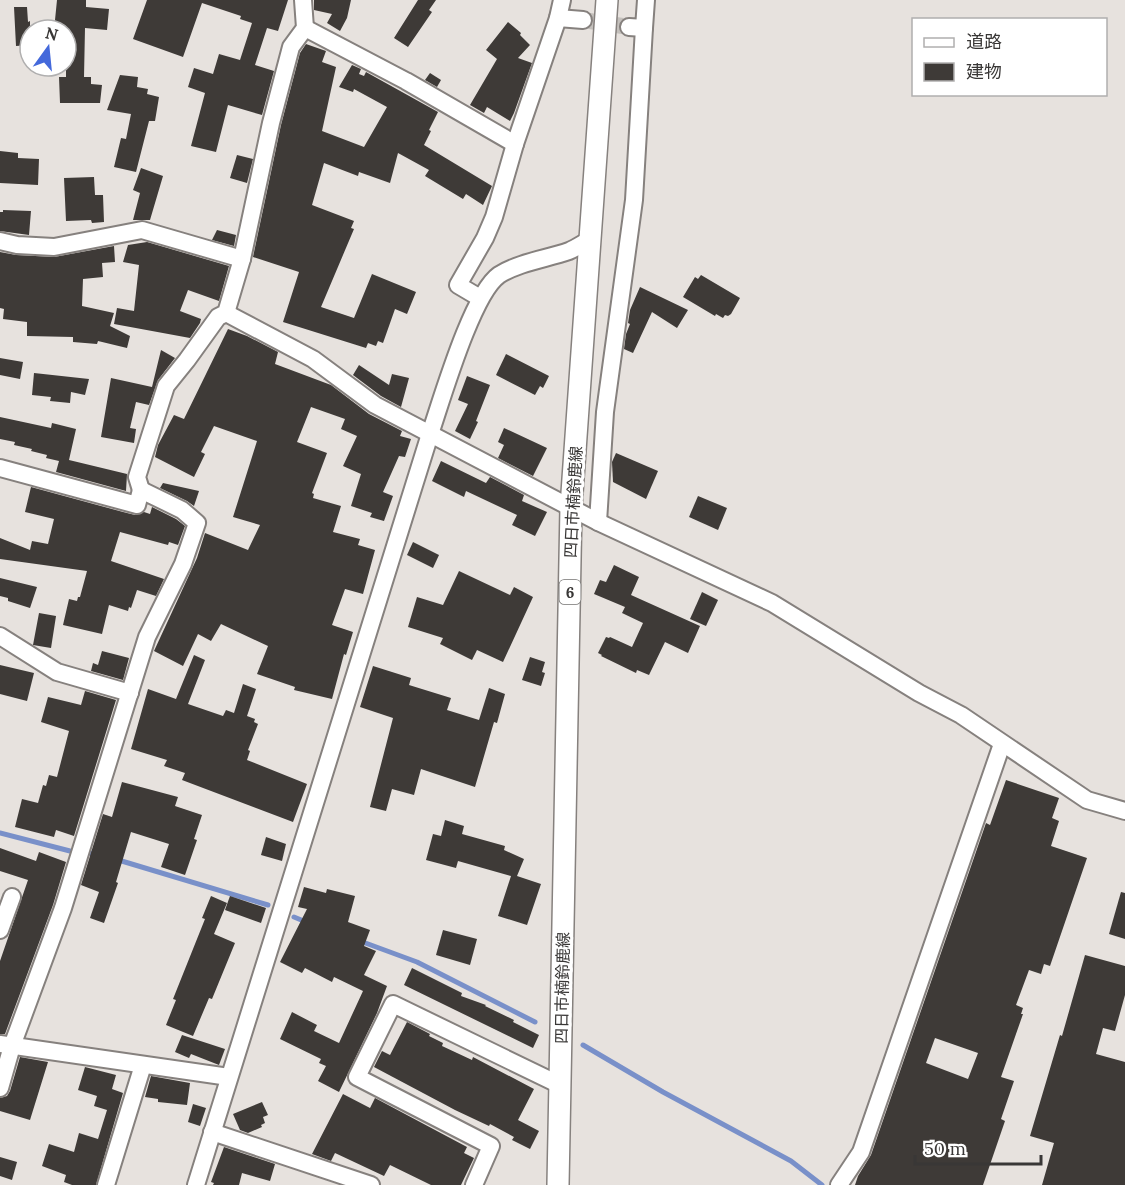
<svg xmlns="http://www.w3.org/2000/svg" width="1125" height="1185" font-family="Lora,'Noto Sans JP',serif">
<rect width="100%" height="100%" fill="#e7e2de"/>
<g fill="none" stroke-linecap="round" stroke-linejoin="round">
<g stroke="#7990c9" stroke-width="5">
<polyline points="0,833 70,851 98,854"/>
<polyline points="115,859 268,905"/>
<polyline points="294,917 306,922"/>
<polyline points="360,941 417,962 535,1022"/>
<polyline points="583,1045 663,1092 791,1161 822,1185"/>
</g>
</g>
<g fill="#3e3a37" fill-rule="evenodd">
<polygon points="57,0 86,0 86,7 109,9 107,30 85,28 84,77 91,77 91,84 102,85 100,103 60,103 59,77 66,77 66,30 54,30"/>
<polygon points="147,0 288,0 278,31 267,28 255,65 274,71 262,115 228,105 216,152 191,146 205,93 188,87 194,68 213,74 219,54 240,60 252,23 240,19 241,16 202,3 183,57 133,39"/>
<polygon points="314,0 351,0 347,18 340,31 327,23 332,14 314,10"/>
<polygon points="418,0 436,0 429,10 432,12 408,47 394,38"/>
<polygon points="14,7 27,7 28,22 30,21 30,45 16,46"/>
<polygon points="508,22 521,33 520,35 530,45 518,58 532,63 514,113 510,121 487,107 484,113 470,105 497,59 486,50"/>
<polygon points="306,44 326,51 322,62 336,67 322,131 364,147 387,107 354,89 353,92 339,87 352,65 361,69 359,74 364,76 366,72 438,112 429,130 431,131 424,145 492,186 483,205 466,194 463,199 425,176 429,170 398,153 390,183 359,172 358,176 324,163 312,205 354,221 351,228 354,229 321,307 354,318 372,274 416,292 407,314 395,309 383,343 378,341 376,346 368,343 366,348 283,322 299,272 253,257 281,125 300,53"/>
<polygon points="430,73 441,80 437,87 425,80"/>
<polygon points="120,75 138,77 137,87 148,89 147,94 159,97 155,121 149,121 136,172 114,167 121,138 126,139 131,114 107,110"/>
<polygon points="0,151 18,153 18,158 39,159 38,185 0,183"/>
<polygon points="237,155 253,159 247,183 230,178"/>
<polygon points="141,168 163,176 150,220 133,220 140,193 133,190"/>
<polygon points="94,177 95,195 103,195 104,222 92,223 91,220 66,221 64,178"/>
<polygon points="3,210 31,211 29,235 0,231 0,212 3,212"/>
<polygon points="217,230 236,235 234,246 212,240"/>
<polygon points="147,242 229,266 219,301 188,290 180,311 201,319 200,323 190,338 114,324 117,308 134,311 139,265 123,262 128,245"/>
<polygon points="114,246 115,262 102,263 103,277 83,279 82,306 114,313 110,326 130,336 127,348 98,341 97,344 73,342 73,337 27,336 27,322 3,319 4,309 0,308 0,252 16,255 54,257"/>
<polygon points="701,275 740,298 731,314 728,316 725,315 723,318 716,314 715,316 683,297 695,277 698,279"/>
<polygon points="640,287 688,310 677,328 652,312 633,353 624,349 626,334 630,324 628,323 630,310"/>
<polygon points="228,329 247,336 278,352 275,364 331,385 369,414 402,431 400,436 411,439 405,457 399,456 383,492 393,496 384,521 370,517 372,513 351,506 361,474 343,466 357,436 341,429 345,419 311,407 297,442 327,453 312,493 314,494 313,498 341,506 333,532 360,539 358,545 375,550 363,594 345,589 332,625 353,632 346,655 344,654 332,699 294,690 295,687 257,674 268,646 221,624 211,641 198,634 183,666 154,651 197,558 205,533 248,550 260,525 233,517 257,441 214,426 201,452 205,454 194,477 155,457 158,445 174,415 184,419"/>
<polygon points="161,350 175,358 158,380 149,405 136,402 130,428 136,429 134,443 101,437 111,378 152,387"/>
<polygon points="506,354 549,376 543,388 540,386 535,395 496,375"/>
<polygon points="0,358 23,362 20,379 0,375"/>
<polygon points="359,365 389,385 392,374 409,378 401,407 381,396 353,375"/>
<polygon points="34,373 89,379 85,395 71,392 70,403 50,401 51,397 32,395"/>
<polygon points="467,376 490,385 476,421 478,422 470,439 455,431 468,404 458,400"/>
<polygon points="0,417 51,428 52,423 76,429 69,460 127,474 126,491 56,472 59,461 46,458 47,455 31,451 32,449 14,445 15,442 0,439"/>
<polygon points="504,428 547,448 533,476 498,458 504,445 498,442"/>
<polygon points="616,453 658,471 646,499 613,482 612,462"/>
<polygon points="441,461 486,483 490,477 524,495 522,501 547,512 535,536 512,525 517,515 466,491 464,497 432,481"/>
<polygon points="163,483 199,491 194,506 187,501 160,488"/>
<polygon points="31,487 123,512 122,515 123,512 135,515 144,512 150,514 152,507 176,519 185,526 178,545 169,542 168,545 120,532 111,561 164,579 156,596 137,590 131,608 129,607 128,611 109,605 102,634 63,625 69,599 77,601 78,597 80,597 87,571 0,559 0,538 30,550 32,541 48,544 54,519 25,512"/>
<polygon points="698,496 727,508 718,530 689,517"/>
<polygon points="413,542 439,555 433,568 407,555"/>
<polygon points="614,565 639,577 631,595 700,626 688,653 665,642 649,675 637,670 636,673 601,656 602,655 598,653 606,637 609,638 610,637 632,647 643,623 622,613 625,607 594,594 600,580 606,582"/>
<polygon points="459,571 510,595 514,587 533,597 503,662 477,650 472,660 440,644 443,638 408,627 417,597 443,605"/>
<polygon points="0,578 37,587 30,608 8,601 8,598 0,596"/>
<polygon points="702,592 718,600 706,626 690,619"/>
<polygon points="39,613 56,616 51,648 33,645"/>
<polygon points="102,651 129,658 123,680 91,671 93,663 98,665"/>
<polygon points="194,655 205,660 188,704 223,716 226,710 234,713 243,684 256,689 247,716 255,719 254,722 258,724 248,750 250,751 247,760 307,784 293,822 182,780 185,773 164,766 167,760 131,749 148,689 176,699"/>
<polygon points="530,657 545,662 542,672 545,673 541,686 522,680"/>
<polygon points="0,665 34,673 27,701 0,694"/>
<polygon points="373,666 411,678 409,685 451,698 447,710 479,720 489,688 505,694 497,723 494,722 475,787 421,769 414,795 392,789 386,811 370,807 393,718 360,707"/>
<polygon points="85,691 116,700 74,836 56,830 54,837 15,827 22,799 38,803 43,785 46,786 49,775 57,777 69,731 41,722 48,697 81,705"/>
<path d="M1006,780L1059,798L1052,818L1059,821L1051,846L1087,858L1050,966L1044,964L1041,974L1029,970L1016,1005L1023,1008L1021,1014H1023L1001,1077L1014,1081L1001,1119L1005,1121L983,1185H855L858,1176L871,1155L986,823L990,825ZM935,1038L978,1053L968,1079L926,1063Z"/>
<polygon points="122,782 178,797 175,806 202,815 194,839 197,840 185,875 161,867 169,844 131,832 116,882 118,883 104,923 90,918 99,892 81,885 103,814 112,817"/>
<polygon points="445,820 464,826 462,834 505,846 504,850 524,859 517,876 541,884 527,925 498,916 511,876 458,861 456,868 426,860 433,834 441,836"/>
<polygon points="266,837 286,844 282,861 261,855"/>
<polygon points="0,848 36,861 39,852 66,862 53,905 5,1034 0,1034 0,961 28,880 0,871"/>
<polygon points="304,887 326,893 327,889 355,896 348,922 370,930 364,946 376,951 364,975 387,986 377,1013 339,1092 318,1081 326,1066 319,1063 321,1059 280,1039 292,1012 317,1025 314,1031 339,1043 363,991 334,977 332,982 305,968 302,973 280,962 307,909 298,907"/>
<polygon points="1121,892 1125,893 1125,939 1109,934"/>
<polygon points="211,896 227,903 214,934 235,943 212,999 209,998 193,1036 166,1025 176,1000 173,999 205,919 202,918"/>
<polygon points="230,896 266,908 261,923 225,910"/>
<polygon points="443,930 477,939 470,965 436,955"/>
<polygon points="1085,955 1125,966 1125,995 1115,1031 1103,1028 1096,1054 1125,1062 1125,1185 1042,1185 1054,1143 1030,1136 1060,1035 1062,1036"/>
<polygon points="412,968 462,993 461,996 486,1005 485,1006 514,1020 513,1022 539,1035 533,1048 404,985"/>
<polygon points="407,1022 430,1034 429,1036 443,1043 442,1046 472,1060 473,1057 534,1089 518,1120 539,1131 530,1149 512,1140 514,1137 490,1124 489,1126 455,1110 374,1067 382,1051 390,1055"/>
<polygon points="182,1035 225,1049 219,1065 191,1054 189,1058 175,1052"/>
<polygon points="20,1057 48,1062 30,1120 0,1111 0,1098 7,1096 10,1091"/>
<polygon points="85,1067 116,1075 112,1089 123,1093 96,1185 72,1185 64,1182 66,1175 42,1166 49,1144 74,1152 79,1133 98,1139 107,1110 94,1106 97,1096 78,1090"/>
<polygon points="151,1076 190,1083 187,1105 158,1102 158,1099 145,1097"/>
<polygon points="343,1094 370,1108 375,1098 467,1147 464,1153 474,1158 461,1185 431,1185 390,1165 384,1176 335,1153 331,1161 312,1154"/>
<polygon points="262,1102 268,1115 263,1117 265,1123 261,1125 262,1127 248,1133 240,1130 233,1114"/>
<polygon points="193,1104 206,1108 200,1126 188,1122"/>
<polygon points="224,1147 275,1164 270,1181 242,1173 239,1185 213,1185 214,1183 211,1182"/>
<polygon points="0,1157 17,1162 12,1180 0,1176"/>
</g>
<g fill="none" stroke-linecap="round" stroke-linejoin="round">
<polyline stroke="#c4c0bc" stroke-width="16" stroke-dasharray="16 8" stroke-linecap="butt" points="583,20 629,27"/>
<g stroke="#86817e" stroke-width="20">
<g id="minor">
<polyline points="558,18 583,20"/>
<polyline points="629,27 644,28 646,0"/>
<polyline points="305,28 406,81 515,144"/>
<polyline points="0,241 17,245 54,247 142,230 242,259"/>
<polyline points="480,298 458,285 485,238 494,217 515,144 558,18 562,0"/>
<polyline points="226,313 313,359 375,405 598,522 772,603 919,693 961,715 1087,800 1125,811"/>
<polyline points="0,468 137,505 141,490 182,510 197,523 183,564 147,637 63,908 12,1046 0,1088"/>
<polyline points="141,490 137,477 166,386 187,360 218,317 226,313 242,259 271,123 291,47 305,28 303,0"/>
<polyline points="598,522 605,412 634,200 644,28"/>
<polyline points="0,636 57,672 130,693"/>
<polyline points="0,930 12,897"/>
<polyline points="0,1044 229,1077"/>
<polyline points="212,1132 371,1185"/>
<polyline points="106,1185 143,1065"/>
<path d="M196,1185L430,434C442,399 472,294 499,275C520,262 546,259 569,251C576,248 582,244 589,240"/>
<polyline points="474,1185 491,1146 357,1077 393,1004 560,1085"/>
<polyline points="839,1185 861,1152 1002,744"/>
</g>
</g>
<g stroke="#86817e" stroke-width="24">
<polyline id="major" points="558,1185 571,507 607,0"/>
</g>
<use href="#minor" stroke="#fff" stroke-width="16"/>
<use href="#major" stroke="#fff" stroke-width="21"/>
</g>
<g text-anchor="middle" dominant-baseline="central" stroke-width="6" stroke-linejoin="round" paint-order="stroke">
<rect fill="#fff" stroke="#747372" stroke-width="1.5" x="559.5" y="580" width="21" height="24" rx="4.5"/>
<g font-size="15" font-weight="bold" fill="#393736">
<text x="570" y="592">6</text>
</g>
<g font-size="16" fill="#393736" stroke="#fff">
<text transform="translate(573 502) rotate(-87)">四日市楠鈴鹿線</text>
<text transform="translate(562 988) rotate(-89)">四日市楠鈴鹿線</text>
</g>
</g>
<rect x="912" y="18" width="195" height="78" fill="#ffffff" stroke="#b0afaf" stroke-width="1.5"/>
<rect x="924" y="38" width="30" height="9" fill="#ffffff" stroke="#b0afaf" stroke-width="1.5"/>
<text x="966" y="48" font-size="18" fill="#393736">道路</text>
<rect x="924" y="63" width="30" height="18" fill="#3e3a37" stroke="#b0afaf" stroke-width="1.5"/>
<text x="966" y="78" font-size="18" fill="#393736">建物</text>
<g transform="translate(48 48) rotate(15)"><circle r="28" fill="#ffffff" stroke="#b0afaf" stroke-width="1.5"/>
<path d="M0-4.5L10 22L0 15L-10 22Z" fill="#4469db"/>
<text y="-9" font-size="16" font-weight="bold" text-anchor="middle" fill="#393736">N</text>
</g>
<path d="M915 1155v9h126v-9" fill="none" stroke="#393736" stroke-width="3"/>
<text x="924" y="1155" font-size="18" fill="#393736" stroke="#ffffff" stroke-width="4.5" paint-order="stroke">50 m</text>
</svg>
